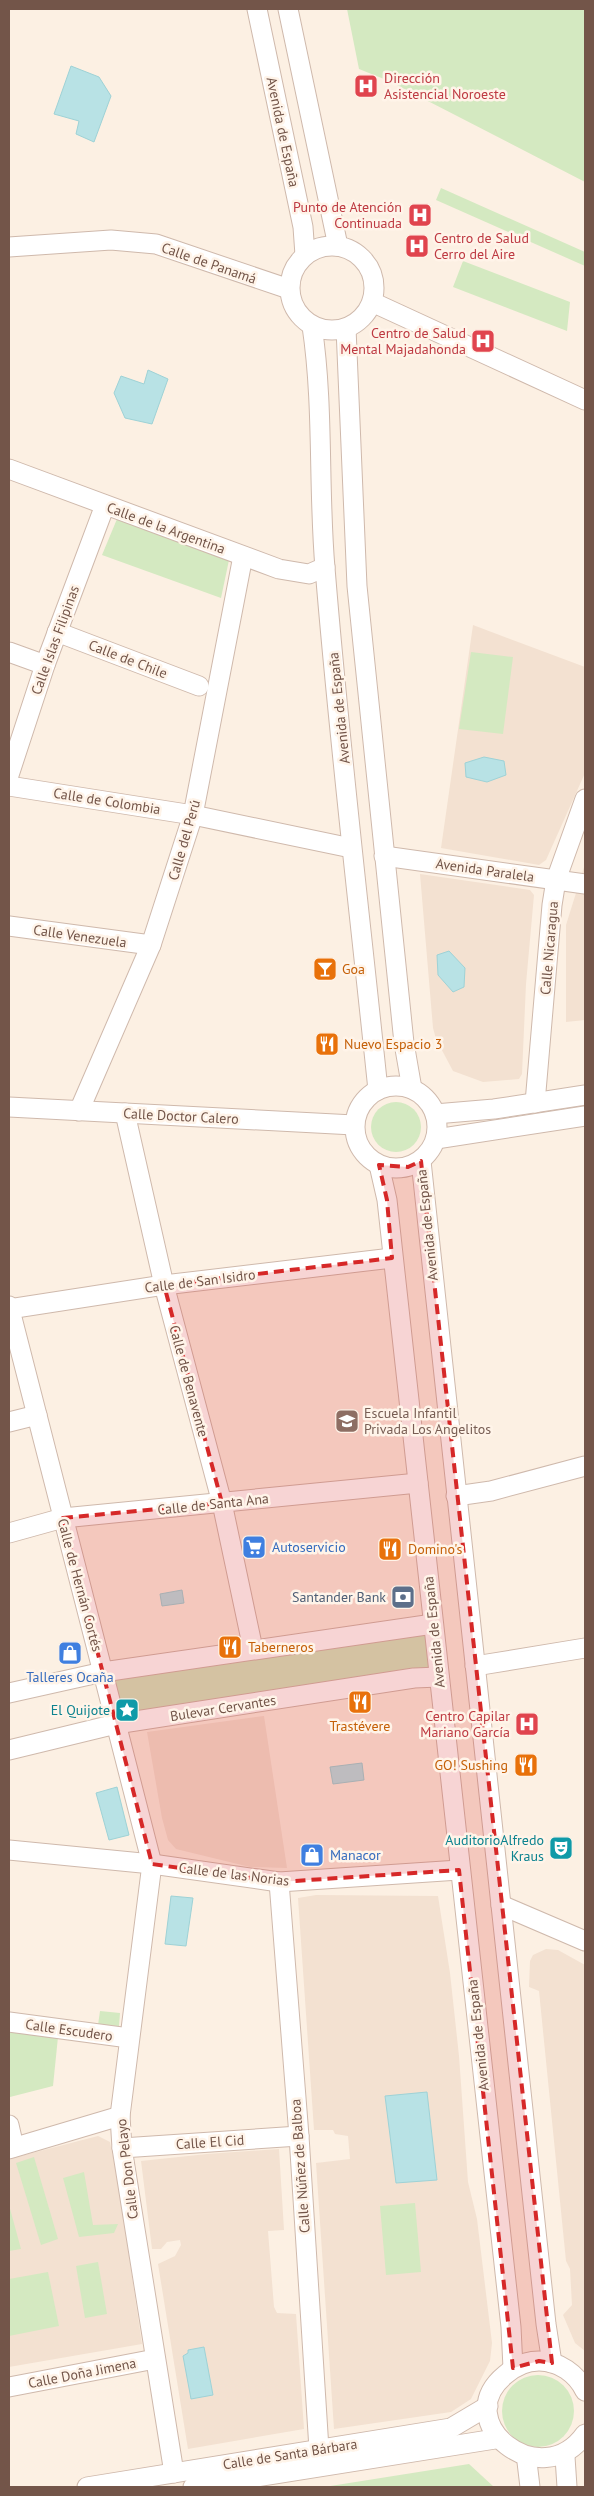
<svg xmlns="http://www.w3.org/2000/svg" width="594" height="2496" font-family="'PT Sans',sans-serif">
<rect width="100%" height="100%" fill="#fcf0e3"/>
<g fill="#f3e1d1">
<polygon points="473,625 585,667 585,773 546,860 539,865 441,848"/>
<polygon points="585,864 585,1020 566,1022 566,925"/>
<polygon points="420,874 530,890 534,895 526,984 522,1074 519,1079 483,1082 453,1071 436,1039 433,1028"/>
<polygon points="264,1716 287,1868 250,1867 176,1849 168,1840 162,1818 147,1732"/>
<polygon points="316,1895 438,1896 450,1973 459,2056 468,2182 477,2219 492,2343 490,2361 471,2399 451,2412 334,2429 316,2163 350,2159 348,2136 335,2134 333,2130 314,2130 298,1898"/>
<polygon points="546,1949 558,1950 585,1965 585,2351 575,2343 563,2315 572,2305 570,2269 566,2261 539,1991 529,1987 530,1961 533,1955"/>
<polygon points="98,2136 110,2142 118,2181 142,2344 9,2367 9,2159"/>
<polygon points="279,2149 284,2230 268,2231 274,2307 277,2313 296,2314 304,2429 188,2449 158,2264 175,2256 181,2245 180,2240 167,2242 161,2249 152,2249 141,2161 207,2154"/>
</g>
<g fill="#d4e9c1">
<polygon points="347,9 585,9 585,182 389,81 359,69"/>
<polygon points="441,188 585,252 585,266 436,200"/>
<polygon points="463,261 570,302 567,331 453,287"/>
<polygon points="117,519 229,560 221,598 102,555"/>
<polygon points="471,652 513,657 503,734 459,729"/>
<circle cx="396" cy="1127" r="25"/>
<polygon points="426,1634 430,1673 121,1718 112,1675"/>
<polygon points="100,2011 120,2013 119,2026 98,2025"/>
<polygon points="9,2030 58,2037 53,2086 10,2097"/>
<polygon points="34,2157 58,2239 41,2245 16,2163"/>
<polygon points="84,2172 93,2225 118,2224 114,2233 79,2237 63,2178"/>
<polygon points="415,2203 421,2272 386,2275 380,2206"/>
<polygon points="9,2205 21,2249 9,2251"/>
<polygon points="98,2262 107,2314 85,2318 76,2266"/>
<polygon points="48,2272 59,2326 9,2336 9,2279"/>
<circle cx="538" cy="2411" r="36"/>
<polygon points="469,2464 494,2487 324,2487"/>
</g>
<g fill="#b8e2e5" stroke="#9ed2d6">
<polygon points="71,66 99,77 111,96 94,142 76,134 79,121 54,114"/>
<polygon points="148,370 168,379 152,424 125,418 114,393 121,376 144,384"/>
<polygon points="484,757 504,761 506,775 487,782 466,777 465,763"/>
<polygon points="449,951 465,968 464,987 453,992 438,975 437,955"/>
<polygon points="182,1590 184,1603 162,1606 160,1594"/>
<polygon points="362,1763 364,1780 333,1784 330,1767"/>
<polygon points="117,1787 129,1835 109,1840 96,1793"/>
<polygon points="171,1896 193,1898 186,1946 165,1944"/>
<polygon points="427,2092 437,2180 396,2183 385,2096"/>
<polygon points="204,2347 213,2395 191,2399 183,2356 188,2353 188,2350"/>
</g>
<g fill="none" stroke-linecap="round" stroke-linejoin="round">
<g stroke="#cfb9ac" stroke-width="21">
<g id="minor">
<polyline points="257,9 303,227 305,255"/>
<polyline points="288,9 338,246"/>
<circle cx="332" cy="288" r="42"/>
<polyline points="9,247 111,240 156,244 289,289"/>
<polyline points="372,302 585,400"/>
<path d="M312,326C324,406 318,487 325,568C339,742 360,916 378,1090"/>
<polyline points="346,328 357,586 404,1043 412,1089"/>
<polyline points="9,469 279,569 309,574 325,567"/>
<polyline points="57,632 199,686"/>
<polyline points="9,652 45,665"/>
<polyline points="9,775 45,665 105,505"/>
<polyline points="9,786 193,815 351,848"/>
<polyline points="384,856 585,884"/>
<polyline points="9,926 151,945"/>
<circle cx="396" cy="1127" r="41"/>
<polyline points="535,1103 552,905 556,880 585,799"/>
<polyline points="9,1107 354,1125"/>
<polyline points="79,1111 151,945 193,815 243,556"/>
<polyline points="125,1113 164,1285 222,1503 253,1649"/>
<polyline points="435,1114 494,1109 585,1095"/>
<polyline points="436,1139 585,1116"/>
<polyline points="421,1161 546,2324 552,2363"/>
<polyline points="379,1165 387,1200 511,2327 513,2368"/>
<polyline points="9,1306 152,1864 120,2116 122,2148 174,2473"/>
<polyline points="9,1309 164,1285 392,1258"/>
<polyline points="9,1422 37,1415"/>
<polyline points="456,1496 491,1491 585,1466"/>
<polyline points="9,1533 63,1518 418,1483"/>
<polyline points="475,1666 585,1648"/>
<polyline points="9,1693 103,1672 433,1624"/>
<polyline points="9,1750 116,1724 414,1678 439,1677"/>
<polyline points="9,1850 152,1864 279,1882 459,1870"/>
<polyline points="279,1882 299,2136 319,2449"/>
<polyline points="501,1905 585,1941"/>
<polyline points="9,2022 129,2038"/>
<polyline points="9,2125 14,2147"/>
<polyline points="122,2148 299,2136"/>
<polyline points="9,2149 120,2116"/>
<polyline points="9,2387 155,2359"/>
<path d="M585,2391C577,2374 559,2361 539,2361C526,2361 514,2367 505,2375C448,2422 541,2496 585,2434"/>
<polyline points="565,2457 567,2487"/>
<polyline points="527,2462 530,2487"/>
<polyline points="87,2487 451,2428 488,2406"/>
<polyline points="193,2487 495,2439"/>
</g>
</g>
<use href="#minor" stroke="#fff" stroke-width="19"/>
</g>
<path fill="#d62828" fill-opacity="0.2" stroke="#d62828" stroke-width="4" stroke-dasharray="10 6" stroke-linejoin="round" d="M421,1161L552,2363L539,2361L513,2368L459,1870L279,1882L152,1864L63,1518L222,1503L164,1285L392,1258L387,1200L379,1165L408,1167Z"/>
<defs>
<g id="hospital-square" transform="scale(1.25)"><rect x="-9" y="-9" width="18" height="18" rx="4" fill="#e0444e" stroke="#fff4e9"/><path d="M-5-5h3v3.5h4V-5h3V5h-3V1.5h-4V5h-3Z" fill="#fff"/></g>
<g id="bar-square" transform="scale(1.25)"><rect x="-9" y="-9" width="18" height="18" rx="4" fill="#e8710a" stroke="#fff4e9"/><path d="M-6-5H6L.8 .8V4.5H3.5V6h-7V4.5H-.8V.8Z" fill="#fff"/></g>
<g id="restaurant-square" transform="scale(1.25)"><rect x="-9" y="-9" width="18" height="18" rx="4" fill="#e8710a" stroke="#fff4e9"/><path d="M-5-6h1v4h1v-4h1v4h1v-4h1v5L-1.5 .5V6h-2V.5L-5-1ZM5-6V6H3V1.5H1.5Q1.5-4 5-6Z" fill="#fff"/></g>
<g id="school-square" transform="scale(1.25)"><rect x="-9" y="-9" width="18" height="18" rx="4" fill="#8d6e63" stroke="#fff4e9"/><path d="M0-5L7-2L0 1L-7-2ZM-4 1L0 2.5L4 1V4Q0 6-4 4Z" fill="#fff"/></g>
<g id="supermarket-square" transform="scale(1.25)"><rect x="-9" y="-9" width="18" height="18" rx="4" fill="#3f7fe0" stroke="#fff4e9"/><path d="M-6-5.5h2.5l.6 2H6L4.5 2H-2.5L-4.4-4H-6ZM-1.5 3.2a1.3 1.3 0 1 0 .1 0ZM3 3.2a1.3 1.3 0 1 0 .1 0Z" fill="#fff"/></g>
<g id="bank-square" transform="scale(1.25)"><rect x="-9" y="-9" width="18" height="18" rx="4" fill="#5c6f8a" stroke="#fff4e9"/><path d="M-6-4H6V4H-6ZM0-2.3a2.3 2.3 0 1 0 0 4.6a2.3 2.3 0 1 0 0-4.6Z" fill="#fff"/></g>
<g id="shop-square" transform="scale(1.25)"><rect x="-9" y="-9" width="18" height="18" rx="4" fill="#3f7fe0" stroke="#fff4e9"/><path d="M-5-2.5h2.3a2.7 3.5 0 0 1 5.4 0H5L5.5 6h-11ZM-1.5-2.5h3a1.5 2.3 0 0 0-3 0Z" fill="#fff"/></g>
<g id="sight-square" transform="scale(1.25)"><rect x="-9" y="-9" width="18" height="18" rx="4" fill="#0f9aa8" stroke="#fff4e9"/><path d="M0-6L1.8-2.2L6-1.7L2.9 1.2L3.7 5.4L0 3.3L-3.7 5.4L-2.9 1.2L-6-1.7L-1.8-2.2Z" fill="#fff"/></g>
<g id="theatre-square" transform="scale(1.25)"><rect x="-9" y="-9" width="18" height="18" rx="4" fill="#0f9aa8" stroke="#fff4e9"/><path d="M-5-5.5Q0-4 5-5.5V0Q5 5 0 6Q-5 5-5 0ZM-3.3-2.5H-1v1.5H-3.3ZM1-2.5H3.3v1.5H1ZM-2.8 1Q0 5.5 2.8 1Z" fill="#fff"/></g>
</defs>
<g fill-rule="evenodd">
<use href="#hospital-square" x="366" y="86"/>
<use href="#hospital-square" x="420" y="215"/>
<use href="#hospital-square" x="417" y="246"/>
<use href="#hospital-square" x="483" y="341"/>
<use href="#bar-square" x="325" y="969"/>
<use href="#restaurant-square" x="327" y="1044"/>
<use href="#school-square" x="347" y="1421"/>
<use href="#supermarket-square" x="254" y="1547"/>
<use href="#restaurant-square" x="390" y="1549"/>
<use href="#bank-square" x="403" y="1597"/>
<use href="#restaurant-square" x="230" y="1647"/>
<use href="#shop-square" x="70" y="1653"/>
<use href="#restaurant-square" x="360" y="1702"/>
<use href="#sight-square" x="127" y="1710"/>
<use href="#hospital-square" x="527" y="1724"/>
<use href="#restaurant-square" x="526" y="1765"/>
<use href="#theatre-square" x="561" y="1848"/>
<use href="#shop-square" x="312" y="1855"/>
</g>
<g text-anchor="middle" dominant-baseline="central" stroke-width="5" stroke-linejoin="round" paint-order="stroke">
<g font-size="14" fill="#be3a42" stroke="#fff4e9" text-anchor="end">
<text x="384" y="78" text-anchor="start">Dirección<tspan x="384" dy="16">Asistencial Noroeste</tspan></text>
<text x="402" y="207">Punto de Atención<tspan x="402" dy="16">Continuada</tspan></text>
<text x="434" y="238" text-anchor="start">Centro de Salud<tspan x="434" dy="16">Cerro del Aire</tspan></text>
<text x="466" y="333">Centro de Salud<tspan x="466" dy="16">Mental Majadahonda</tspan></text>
<text x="510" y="1716">Centro Capilar<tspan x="510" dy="16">Mariano García</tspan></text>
</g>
<g font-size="14" fill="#735549" stroke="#fff4e9">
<text transform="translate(283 132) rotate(78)">Avenida de España</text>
<text transform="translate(209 263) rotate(19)">Calle de Panamá</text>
<text transform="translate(166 528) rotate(20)">Calle de la Argentina</text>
<text transform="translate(55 640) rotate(-70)">Calle Islas Filipinas</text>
<text transform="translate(128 659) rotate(21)">Calle de Chile</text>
<text transform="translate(339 708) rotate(-96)">Avenida de España</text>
<text transform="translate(107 801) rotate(9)">Calle de Colombia</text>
<text transform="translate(184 840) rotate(-74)">Calle del Perú</text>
<text transform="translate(485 870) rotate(8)">Avenida Paralela</text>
<text transform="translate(80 936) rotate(8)">Calle Venezuela</text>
<text transform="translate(549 948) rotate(-85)">Calle Nicaragua</text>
<text transform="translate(181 1116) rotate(3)">Calle Doctor Calero</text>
<text transform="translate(427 1225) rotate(-96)">Avenida de España</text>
<text transform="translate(200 1281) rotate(-7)">Calle de San Isidro</text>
<text transform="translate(189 1381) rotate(75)">Calle de Benavente</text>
<text transform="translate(213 1504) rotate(-6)">Calle de Santa Ana</text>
<text transform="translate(80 1585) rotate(75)">Calle de Hernán Cortés</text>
<text transform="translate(434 1632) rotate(-96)">Avenida de España</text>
<text transform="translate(223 1708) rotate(-9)">Bulevar Cervantes</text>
<text transform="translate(234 1874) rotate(7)">Calle de las Norias</text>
<text transform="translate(69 2030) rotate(8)">Calle Escudero</text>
<text transform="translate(478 2035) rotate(-96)">Avenida de España</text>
<text transform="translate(210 2142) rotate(-4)">Calle El Cid</text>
<text transform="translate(300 2166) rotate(-94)">Calle Núñez de Balboa</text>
<text transform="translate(127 2169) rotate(-97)">Calle Don Pelayo</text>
<text transform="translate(82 2373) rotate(-11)">Calle Doña Jimena</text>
<text transform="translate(290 2454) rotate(-9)">Calle de Santa Bárbara</text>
</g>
<g font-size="14" fill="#c56008" stroke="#fff4e9" text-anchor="start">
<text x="342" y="969">Goa</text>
<text x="344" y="1044">Nuevo Espacio 3</text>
<text x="408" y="1549">Domino's</text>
<text x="248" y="1647">Taberneros</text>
<text x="360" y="1726" text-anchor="middle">Trastévere</text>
<text x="508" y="1765" text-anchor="end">GO! Sushing</text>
</g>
<g font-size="14" fill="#785e54" stroke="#fff4e9" text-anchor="start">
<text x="364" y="1413">Escuela Infantil<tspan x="364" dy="16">Privada Los Angelitos</tspan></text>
</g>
<g font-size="14" fill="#366cbe" stroke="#fff4e9" text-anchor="start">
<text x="272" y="1547">Autoservicio</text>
<text x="70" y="1677" text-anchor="middle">Talleres Ocaña</text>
<text x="330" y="1855">Manacor</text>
</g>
<g font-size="14" fill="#4e5e75" stroke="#fff4e9" text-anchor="end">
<text x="386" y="1597">Santander Bank</text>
</g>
<g font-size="14" fill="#0d838f" stroke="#fff4e9" text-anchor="end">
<text x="110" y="1710">El Quijote</text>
<text x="544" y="1840">AuditorioAlfredo<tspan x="544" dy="16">Kraus</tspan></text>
</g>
</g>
<rect width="594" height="2496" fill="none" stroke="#735549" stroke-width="20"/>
</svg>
